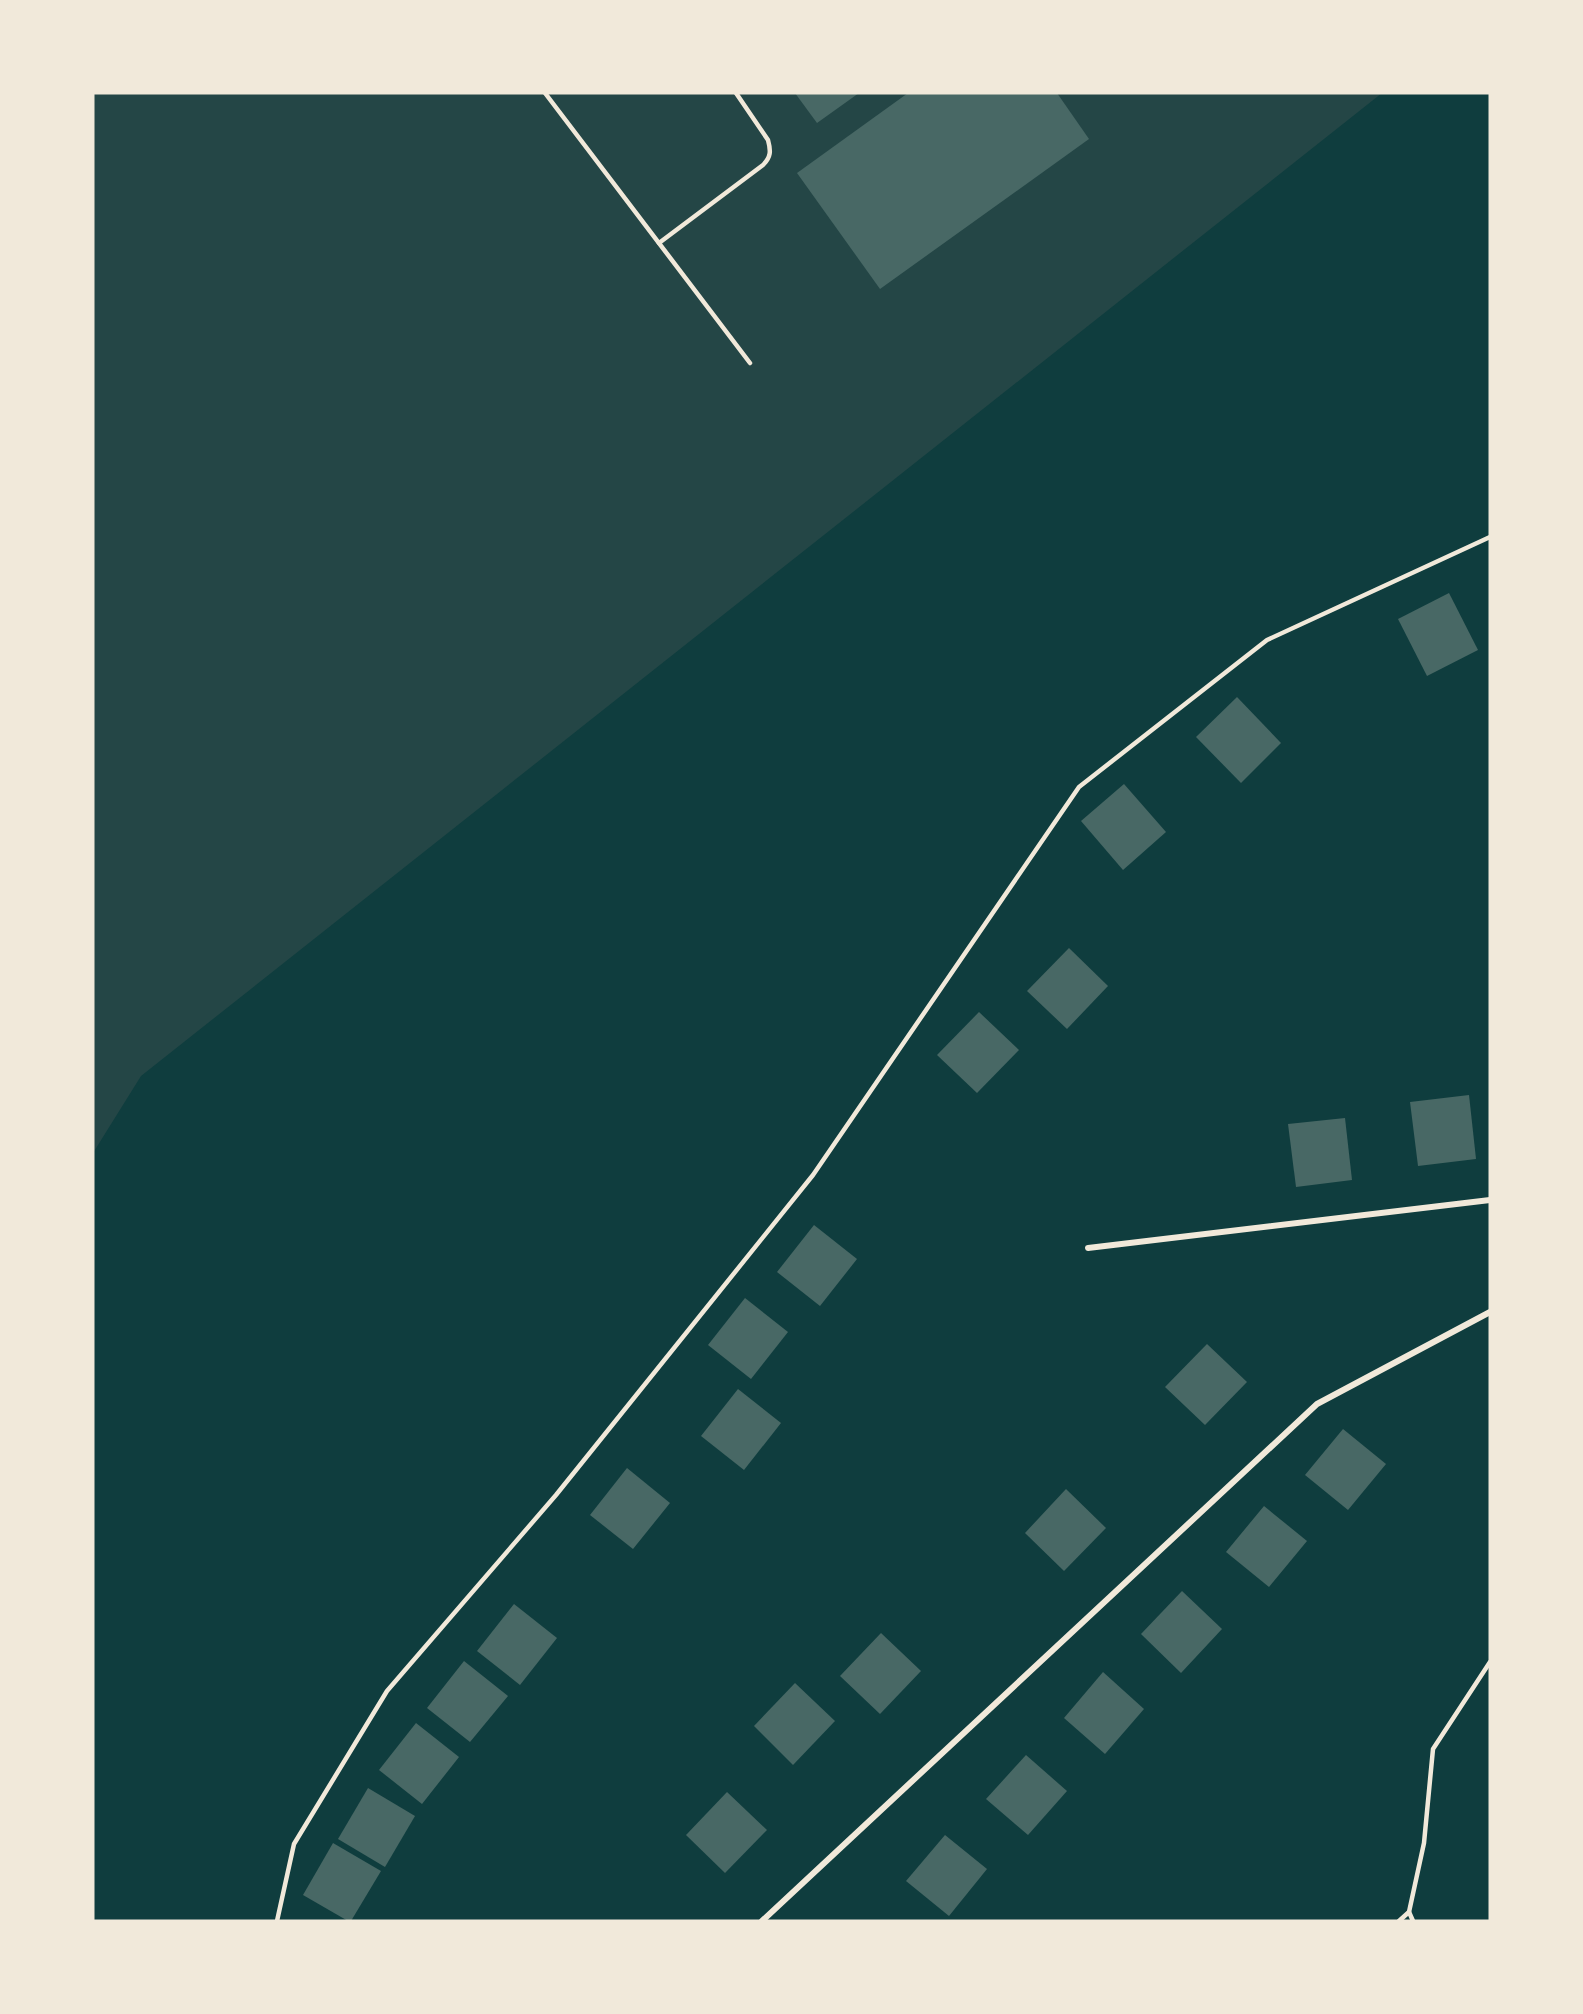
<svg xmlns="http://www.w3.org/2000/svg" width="1583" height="2014" font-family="'DM Sans',sans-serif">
<rect width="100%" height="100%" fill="#0f3d3e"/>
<polygon fill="#244646" points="93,93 1382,93 141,1076 93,1153"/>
<g fill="#486865">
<polygon points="795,93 859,93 817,123"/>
<polygon points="908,93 1057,93 1089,139 880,289 797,173"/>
<polygon points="1449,593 1478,650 1427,676 1398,619"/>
<polygon points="1237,697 1281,743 1241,783 1196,737"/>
<polygon points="1124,784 1166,832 1123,870 1081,821"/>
<polygon points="1069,948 1108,986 1067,1029 1027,991"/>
<polygon points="979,1012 1019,1050 977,1093 937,1055"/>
<polygon points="1469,1095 1476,1159 1418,1166 1410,1102"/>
<polygon points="1345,1118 1352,1180 1296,1187 1288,1124"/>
<polygon points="814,1225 857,1259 820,1306 777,1272"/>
<polygon points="745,1298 788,1332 751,1379 708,1345"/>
<polygon points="1207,1344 1247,1382 1205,1425 1165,1387"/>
<polygon points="738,1389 781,1423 744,1470 701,1436"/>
<polygon points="1343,1429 1386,1464 1348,1510 1305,1475"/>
<polygon points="627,1468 670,1503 633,1549 590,1515"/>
<polygon points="1066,1489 1106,1528 1064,1571 1025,1533"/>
<polygon points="1264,1506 1307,1541 1269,1587 1226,1552"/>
<polygon points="1182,1591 1222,1629 1181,1673 1141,1634"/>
<polygon points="514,1604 557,1638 520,1685 477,1651"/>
<polygon points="881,1633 921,1671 880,1714 840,1676"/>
<polygon points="464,1661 508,1696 470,1742 427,1708"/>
<polygon points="1103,1672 1144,1709 1105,1754 1064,1718"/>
<polygon points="795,1683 835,1721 793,1765 754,1726"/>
<polygon points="416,1723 459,1757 422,1804 379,1770"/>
<polygon points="1026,1755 1067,1791 1028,1835 986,1799"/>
<polygon points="368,1788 415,1816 385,1867 338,1839"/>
<polygon points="727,1792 767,1830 725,1873 686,1835"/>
<polygon points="945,1835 987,1869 949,1916 906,1881"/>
<polygon points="333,1843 381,1871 351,1921 348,1921 303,1895"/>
</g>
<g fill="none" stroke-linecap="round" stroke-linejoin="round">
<g stroke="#f1e9da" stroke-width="4.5">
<polyline points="545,93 750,363"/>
<path d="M659,243L763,165C771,157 771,151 768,140L736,93"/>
<polyline points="1409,1912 1413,1921"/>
<polyline points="277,1921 294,1844 387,1691 556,1495 813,1175 1079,787 1267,640 1490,537"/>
<polyline points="1399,1921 1409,1912 1424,1843 1433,1749 1490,1662"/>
</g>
<g stroke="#f1e9da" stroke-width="6">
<polyline points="1088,1248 1490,1200"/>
<polyline points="762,1921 1317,1404 1490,1312"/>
</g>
</g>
<rect width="1583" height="2014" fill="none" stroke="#f1e9da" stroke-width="189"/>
</svg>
